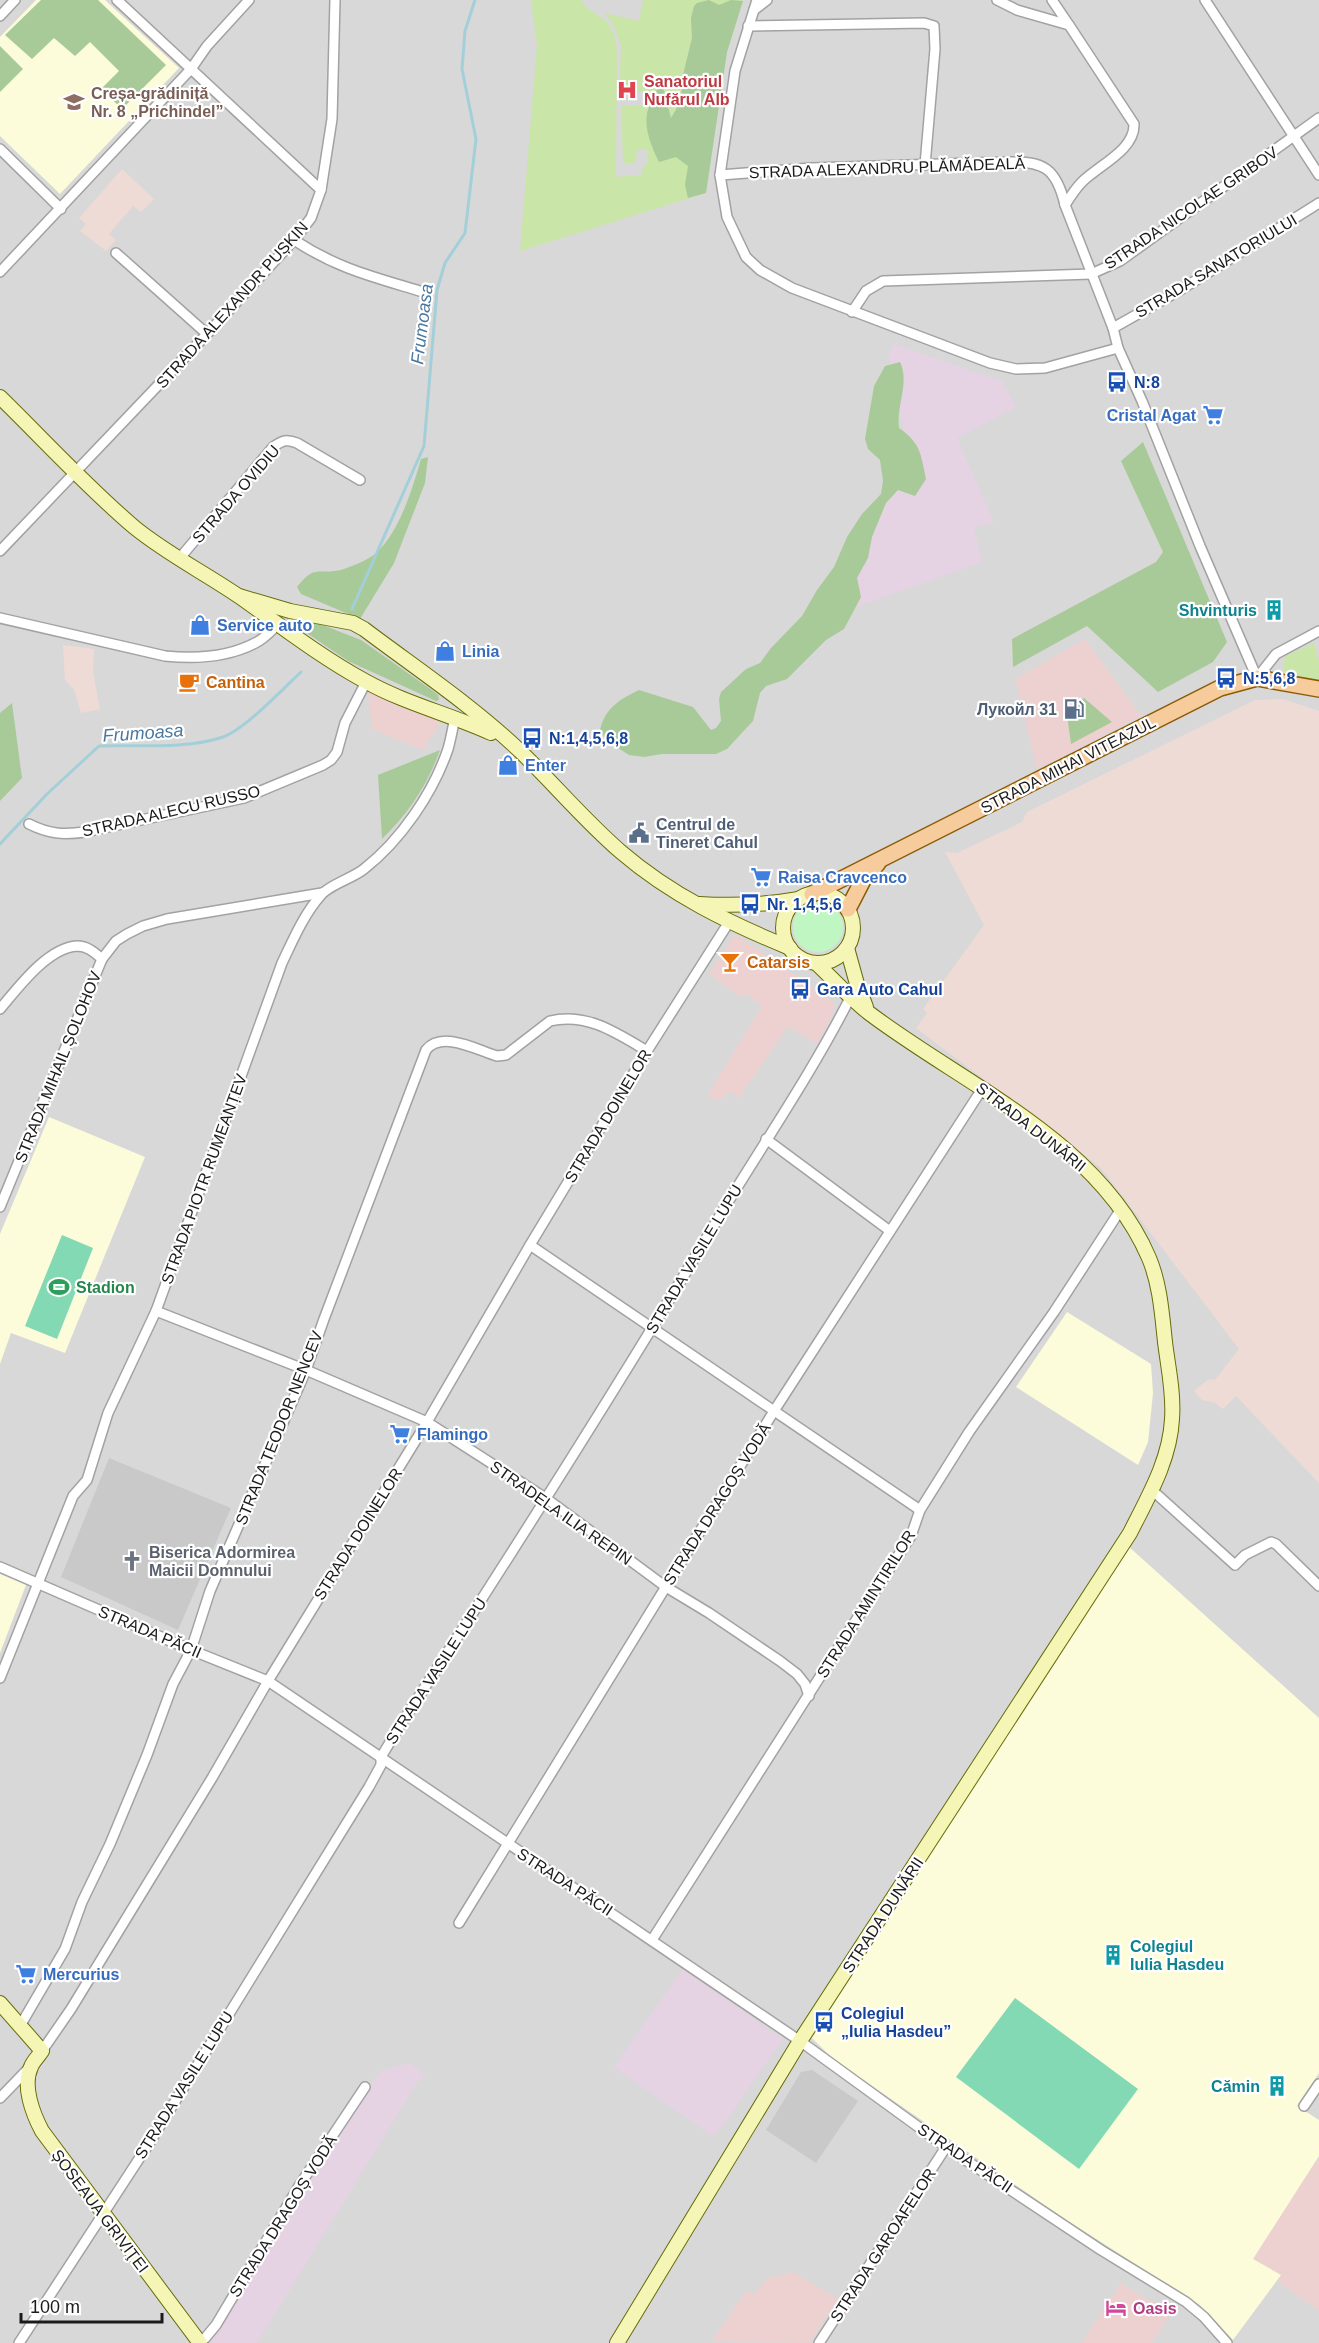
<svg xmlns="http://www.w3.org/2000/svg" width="1319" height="2343" font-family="Arial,sans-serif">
<rect width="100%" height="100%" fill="#ede8e1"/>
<rect fill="#d9d8d8" x="0" y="0" width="1319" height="2343"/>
<g fill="#edd1d1">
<polygon points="1085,639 1141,716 1037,769 1015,679"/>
<polygon points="368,691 441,721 423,750 372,729"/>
<polygon points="735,934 835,1003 831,1018 817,1044 788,1026 739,1098 729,1091 723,1098 715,1101 708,1094 762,1006 745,993 740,997 709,974"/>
<polygon points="1319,2160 1319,2311 1277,2281 1281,2275 1253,2259 1315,2161"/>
<polygon points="793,2272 838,2299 809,2343 711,2342 747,2290 753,2295 768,2278"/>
<polygon points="1120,2283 1171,2313 1152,2343 1082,2343"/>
</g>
<g fill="#e5d3e3">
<polygon points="893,344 1002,381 1016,407 957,438 994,522 974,527 982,562 853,608 856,554 907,446 889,355"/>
<polygon points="683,1969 783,2039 714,2137 614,2067"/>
<polygon points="408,2063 427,2075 418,2081 257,2343 191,2343 195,2339 209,2335 367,2089 381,2071"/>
</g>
<g fill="#fdfcda">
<polygon points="36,0 105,0 179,68 60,194 0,136 0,37"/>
<polygon points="49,1117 145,1157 65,1353 11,1333 0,1364 0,1234"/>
<polygon points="1067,1312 1151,1364 1153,1393 1148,1442 1138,1465 1016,1387"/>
<polygon points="1128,1546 1319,1718 1319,2073 1297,2106 1319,2120 1319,2156 1253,2259 1281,2275 1233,2340 1200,2305 1068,2221 833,2059 812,2038"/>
<polygon points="0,1574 26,1585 0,1653"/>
</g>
<g fill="#c9c9c9">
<polygon points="109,1458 231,1508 178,1630 61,1577"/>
<polygon points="812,2070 858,2101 816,2163 766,2130 801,2072"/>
</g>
<g fill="#eedbd5">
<polygon points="122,169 154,199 141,212 133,206 109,234 116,240 106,251 80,231 86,224 79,218"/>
<polygon points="63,645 94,649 93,672 100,709 81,713 74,690 65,680"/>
<polygon points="1283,699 1319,711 1319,1483 1236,1396 1223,1409 1215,1403 1202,1400 1194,1391 1209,1379 1215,1380 1239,1349 1101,1168 916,1028 927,1013 923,1009 984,925 945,852 957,853 1022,822 1027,812 1255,700"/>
</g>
<g fill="#c9e5a8" fill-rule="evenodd">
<path d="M531,0H581C587,11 595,12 604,19C612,25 616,40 617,50L616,177L642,175V169L648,162V150L640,149L636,152L637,159L634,163H623L620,77L621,46L613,24L605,13L639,21L643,0H743L727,52L706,193L520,251L537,45ZM622,92H647V105H622Z"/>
<polygon points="1314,643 1319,661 1319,684 1290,676 1283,670 1284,660 1286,656"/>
</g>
<g fill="#a8ca98">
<polygon points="41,0 98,0 166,65 122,109 101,89 119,71 90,42 75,56 54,38 32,59 5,35"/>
<path d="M709,0L719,5L731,0L743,1L727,52L706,193L688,198L685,185L688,166L676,157L659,162C652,148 644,129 647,114C648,107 653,99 655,91L663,87L671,118L681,101L682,79L692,38L691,18L694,6L697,3Z"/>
<polygon points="0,46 23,69 0,92"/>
<path d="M900,362C910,383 896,405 899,428C921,443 921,455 926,479L915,496L898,490L886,503L872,537L868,558L857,578L861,597L844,629L826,640L787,679L766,686L760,693L753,721L727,749L716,754H662L644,757L629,755L607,741L600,730C605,708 620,699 639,690L693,707L711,730L716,728L721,721L719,699L721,692L746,669L760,663L771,648L802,616L817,590L834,567L847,537L862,514L881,494L883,481L880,460L868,449L865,439L874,386L885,366Z"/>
<polygon points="1143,442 1227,642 1213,662 1158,692 1087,626 1013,667 1012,639 1156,562 1163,552 1121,461"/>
<path d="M428,457L425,483L394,563L360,619L301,594L297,587C315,564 317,575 341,570C350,567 368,560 375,554C399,533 412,490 421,459Z"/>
<polygon points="302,617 361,640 429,688 438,695 439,700 436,701 348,661 298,627 296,620"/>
<polygon points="1084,698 1112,722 1071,744 1066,708"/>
<polygon points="12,703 22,778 0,801 0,713"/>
<path d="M440,750C428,784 408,814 382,839L378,775Z"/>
</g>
<circle fill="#bff6c1" cx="818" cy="927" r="25"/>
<g fill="#82d9b4">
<polygon points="62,1235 93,1248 57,1339 25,1326"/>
<polygon points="1015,1998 1138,2089 1079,2169 956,2077"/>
</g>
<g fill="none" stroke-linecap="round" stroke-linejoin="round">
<g stroke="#a3cfd9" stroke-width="3">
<polyline points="352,609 424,446 437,290 445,263 465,233 476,139 462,69 465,31 475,0"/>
<path d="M0,844L47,794L99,746C135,745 190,749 223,737C245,729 283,689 301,672"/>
</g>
<g stroke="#a2a2a2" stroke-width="12">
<g id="street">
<polyline points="117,0 321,190"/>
<polyline points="757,0 735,71 720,175 727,217 746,257 760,270 792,288 990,363 1016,369 1045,368 1118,348 1142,401 1200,546 1257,678"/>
<path d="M997,0L1017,10L1069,25L1134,124C1135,150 1099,165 1082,182C1075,189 1070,197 1065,205"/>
<polyline points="1052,0 1069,25"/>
<polyline points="1205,0 1319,175"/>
<polyline points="754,10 767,0"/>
<polyline points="0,16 15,0"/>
<polyline points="748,26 924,23 934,26 935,49 925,165"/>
<polyline points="0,149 61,209"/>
<path d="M720,175L811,168L1006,162C1043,161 1056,167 1065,205L1113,328L1118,348"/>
<path d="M294,240C338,269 374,277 423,292"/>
<polyline points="116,253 207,334"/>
<polyline points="0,272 191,69 207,46 249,0"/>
<polyline points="852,312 866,291 883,281 1091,274 1120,261 1319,118"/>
<polyline points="1113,328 1182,289 1319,203"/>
<polyline points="0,551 207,334 294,240 311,218 321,190 332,119 335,0"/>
<path d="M179,559L273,447C283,440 287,439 297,443L360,480"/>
<path d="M0,618L165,656C195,659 230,657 257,642C265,638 272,630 278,624"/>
<polyline points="1257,678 1276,654 1319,631"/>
<path d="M29,824C49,834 63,835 85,832L244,798L323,765L331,760L337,752L345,723L366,682"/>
<path d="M0,1009C18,988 47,948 77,946C88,946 95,953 102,959"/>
<polyline points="766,1139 890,1231"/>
<polyline points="0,1207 102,959 116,941 127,934 143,926 167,919 322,893"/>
<polyline points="530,1245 920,1510"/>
<polyline points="156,1311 306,1370 427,1422 547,1499 666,1587 709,1613 780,1661 797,1674 805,1684 809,1696"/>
<polyline points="1152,1490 1235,1565 1245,1555 1271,1542 1276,1544 1319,1586"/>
<polyline points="0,1567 191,1650 268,1681 800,2041 946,2147 1101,2250 1186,2302 1204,2317 1227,2343"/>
<path d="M0,1678L73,1496L87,1480L108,1413L156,1311L282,963C293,940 304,914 321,895C329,885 353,878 364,869C401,840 433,793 448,749C451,738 453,727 455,717"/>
<polyline points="459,1923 774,1411 982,1089"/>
<polyline points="652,1940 860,1614 911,1536 920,1510 969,1432 1054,1312 1121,1209"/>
<path d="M20,2026L65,1949L82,1902L110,1844L147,1755L173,1684L191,1650L210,1591L306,1370L324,1319L426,1050C442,1030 477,1050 497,1056L506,1055L550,1021C586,1012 617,1033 647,1051"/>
<polyline points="42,2051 71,2009 212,1778 268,1681 427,1422 530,1245 647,1051 729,922"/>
<polyline points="0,2098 30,2067"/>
<polyline points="1304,2106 1319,2084"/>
<path d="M19,2343L150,2142L369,1787L381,1765V1757L401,1724C513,1552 623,1379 728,1202C770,1134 815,1067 851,996"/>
<polyline points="201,2343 216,2325 299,2186 365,2087"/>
<polyline points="819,2343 946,2147"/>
</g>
</g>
<g stroke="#656c09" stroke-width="16">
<g id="secondary">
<path d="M0,397C44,440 87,487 134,527C167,554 205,573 240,597C281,626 321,657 365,681C404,703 449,714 491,733"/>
<path d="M239,596L290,611L353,623L364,629C417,669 473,706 521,752C555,785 585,821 621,852C671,895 729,923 790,948"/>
<circle cx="818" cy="928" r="35"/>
<path d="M699,904C734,906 765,905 799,899"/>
<polyline points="847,948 857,984 866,1007"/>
<path d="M0,2003L42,2051C39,2056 33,2061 31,2067C22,2086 33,2114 42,2131L200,2343"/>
<path d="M617,2343L800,2041L1130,1533C1148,1497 1170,1460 1172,1419C1174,1393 1168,1367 1165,1342C1162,1314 1160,1284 1149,1258C1099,1141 964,1085 869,1013C850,998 833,979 816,963"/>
</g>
</g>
<g stroke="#8c5b06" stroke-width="18">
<g id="primary">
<polyline points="812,894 1220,688 1257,678 1319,689"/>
<polyline points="848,909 863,880 878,863"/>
</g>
</g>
<use href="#street" stroke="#fff" stroke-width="9"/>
<use href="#secondary" stroke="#f5f6b6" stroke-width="14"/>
<use href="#primary" stroke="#f7cc9c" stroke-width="15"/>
</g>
<defs>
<g id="hospital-bare" transform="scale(1.62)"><path d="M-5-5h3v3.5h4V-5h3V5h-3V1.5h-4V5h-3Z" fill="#e0444e" stroke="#fff" stroke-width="2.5" paint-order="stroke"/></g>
<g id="school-bare" transform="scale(1.62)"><path d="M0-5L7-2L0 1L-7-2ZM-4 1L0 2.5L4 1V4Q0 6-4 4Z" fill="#8d6e63" stroke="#fff" stroke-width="2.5" paint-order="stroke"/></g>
<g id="bus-bare" transform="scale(1.62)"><path d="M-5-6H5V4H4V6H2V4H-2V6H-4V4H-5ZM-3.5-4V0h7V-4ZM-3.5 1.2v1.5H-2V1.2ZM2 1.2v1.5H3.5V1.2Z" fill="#1a4fb4" stroke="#fff" stroke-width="2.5" paint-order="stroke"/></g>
<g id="supermarket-bare" transform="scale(1.62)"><path d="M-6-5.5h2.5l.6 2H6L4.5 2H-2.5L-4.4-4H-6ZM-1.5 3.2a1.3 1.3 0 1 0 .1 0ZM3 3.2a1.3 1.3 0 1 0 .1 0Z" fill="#3f7fe0" stroke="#fff" stroke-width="2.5" paint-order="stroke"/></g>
<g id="building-bare" transform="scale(1.62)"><path d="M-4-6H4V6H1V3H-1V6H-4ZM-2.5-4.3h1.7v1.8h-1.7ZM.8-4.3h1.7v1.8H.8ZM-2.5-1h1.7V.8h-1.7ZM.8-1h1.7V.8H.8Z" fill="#0f9aa8" stroke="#fff" stroke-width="2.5" paint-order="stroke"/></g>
<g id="shop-bare" transform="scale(1.62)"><path d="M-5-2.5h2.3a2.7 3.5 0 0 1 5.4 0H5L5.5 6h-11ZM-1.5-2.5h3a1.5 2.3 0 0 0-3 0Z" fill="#3f7fe0" stroke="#fff" stroke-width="2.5" paint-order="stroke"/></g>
<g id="cafe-bare" transform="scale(1.62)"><path d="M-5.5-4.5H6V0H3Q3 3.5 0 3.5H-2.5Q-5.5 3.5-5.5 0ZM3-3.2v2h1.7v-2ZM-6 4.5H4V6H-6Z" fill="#e8710a" stroke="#fff" stroke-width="2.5" paint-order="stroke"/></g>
<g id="fuel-bare" transform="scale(1.62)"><path d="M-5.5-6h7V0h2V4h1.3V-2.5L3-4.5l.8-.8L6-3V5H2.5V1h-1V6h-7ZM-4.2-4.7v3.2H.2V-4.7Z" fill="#5c6f8a" stroke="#fff" stroke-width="2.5" paint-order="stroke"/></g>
<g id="civic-bare" transform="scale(1.62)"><path d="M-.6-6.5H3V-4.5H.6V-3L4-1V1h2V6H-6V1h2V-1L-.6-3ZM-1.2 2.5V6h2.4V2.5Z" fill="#5c6f8a" stroke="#fff" stroke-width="2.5" paint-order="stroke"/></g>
<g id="bar-bare" transform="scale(1.62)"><path d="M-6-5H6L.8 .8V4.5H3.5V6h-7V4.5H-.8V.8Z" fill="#e8710a" stroke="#fff" stroke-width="2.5" paint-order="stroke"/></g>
<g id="stadium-bare" transform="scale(1.62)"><path d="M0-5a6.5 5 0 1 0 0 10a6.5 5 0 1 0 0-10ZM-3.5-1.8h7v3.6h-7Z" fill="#2e9e5b" stroke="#fff" stroke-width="2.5" paint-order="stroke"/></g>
<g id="church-bare" transform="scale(1.62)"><path d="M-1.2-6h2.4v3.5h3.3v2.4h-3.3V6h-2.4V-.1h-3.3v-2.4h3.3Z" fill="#6b7280" stroke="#fff" stroke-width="2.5" paint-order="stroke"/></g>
<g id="hotel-bare" transform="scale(1.62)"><path d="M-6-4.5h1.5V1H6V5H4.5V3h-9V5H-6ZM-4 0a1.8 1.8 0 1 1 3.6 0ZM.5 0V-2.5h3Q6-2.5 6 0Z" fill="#d1479c" stroke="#fff" stroke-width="2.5" paint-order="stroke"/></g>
</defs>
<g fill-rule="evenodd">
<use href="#hospital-bare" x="627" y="90"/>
<use href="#school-bare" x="74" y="102"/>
<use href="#bus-bare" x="1117" y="382"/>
<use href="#supermarket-bare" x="1213" y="415"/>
<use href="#building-bare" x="1274" y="610"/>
<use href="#shop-bare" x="200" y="625"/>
<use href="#shop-bare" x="445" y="651"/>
<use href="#bus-bare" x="1226" y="678"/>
<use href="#cafe-bare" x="189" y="682"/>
<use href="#fuel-bare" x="1074" y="709"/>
<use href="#bus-bare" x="532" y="738"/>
<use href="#shop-bare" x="508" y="765"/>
<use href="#civic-bare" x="639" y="833"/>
<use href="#supermarket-bare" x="761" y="877"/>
<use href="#bus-bare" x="750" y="904"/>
<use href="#bar-bare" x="730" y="962"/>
<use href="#bus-bare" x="800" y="989"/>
<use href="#stadium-bare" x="59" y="1287"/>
<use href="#supermarket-bare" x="400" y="1434"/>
<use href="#church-bare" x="132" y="1561"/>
<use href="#building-bare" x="1113" y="1955"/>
<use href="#supermarket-bare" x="26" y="1974"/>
<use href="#bus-bare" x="824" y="2022"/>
<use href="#building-bare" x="1277" y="2086"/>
<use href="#hotel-bare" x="1116" y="2308"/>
</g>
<g text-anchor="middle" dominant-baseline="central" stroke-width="4.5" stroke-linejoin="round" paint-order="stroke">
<g font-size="16" font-weight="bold" fill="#be3a42" stroke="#fff" text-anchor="start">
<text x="644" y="81">Sanatoriul<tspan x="644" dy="18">Nufărul Alb</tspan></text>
</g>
<g font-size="16" font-weight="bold" fill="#785e54" stroke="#fff" text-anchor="start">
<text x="91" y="93">Creșa-grădiniță<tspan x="91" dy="18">Nr. 8 „Prichindel”</tspan></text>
</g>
<g font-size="16" fill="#1b1b1b" stroke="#fff">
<text transform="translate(887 168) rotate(-2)">STRADA ALEXANDRU PLĂMĂDEALĂ</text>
<text transform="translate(1191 208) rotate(-34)">STRADA NICOLAE GRIBOV</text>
<text transform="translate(1216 266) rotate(-31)">STRADA SANATORIULUI</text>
<text transform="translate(232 305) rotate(-48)">STRADA ALEXANDR PUȘKIN</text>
<text transform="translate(236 494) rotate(-49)">STRADA OVIDIU</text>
<text transform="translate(1068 765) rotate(-27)">STRADA MIHAI VITEAZUL</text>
<text transform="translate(171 811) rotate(-13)">STRADA ALECU RUSSO</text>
<text transform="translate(58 1067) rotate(-68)">STRADA MIHAIL ȘOLOHOV</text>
<text transform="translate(608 1116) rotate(-59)">STRADA DOINELOR</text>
<text transform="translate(1031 1127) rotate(38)">STRADA DUNĂRII</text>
<text transform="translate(204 1179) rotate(-70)">STRADA PIOTR RUMEANȚEV</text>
<text transform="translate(694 1259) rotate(-59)">STRADA VASILE LUPU</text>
<text transform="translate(279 1428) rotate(-68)">STRADA TEODOR NENCEV</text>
<text transform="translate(717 1504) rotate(-58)">STRADA DRAGOȘ VODĂ</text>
<text transform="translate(561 1513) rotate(35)">STRADELA ILIA REPIN</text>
<text transform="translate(358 1534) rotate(-58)">STRADA DOINELOR</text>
<text transform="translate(866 1604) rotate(-58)">STRADA AMINTIRILOR</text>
<text transform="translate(150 1632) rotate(23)">STRADA PĂCII</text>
<text transform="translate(436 1671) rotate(-57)">STRADA VASILE LUPU</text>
<text transform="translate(565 1882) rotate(33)">STRADA PĂCII</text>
<text transform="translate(883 1915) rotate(-57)">STRADA DUNĂRII</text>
<text transform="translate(184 2085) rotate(-58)">STRADA VASILE LUPU</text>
<text transform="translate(965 2158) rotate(34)">STRADA PĂCII</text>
<text transform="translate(100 2211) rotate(53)">ȘOSEAUA GRIVIŢEI</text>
<text transform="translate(283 2216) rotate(-58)">STRADA DRAGOȘ VODĂ</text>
<text transform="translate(883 2245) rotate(-57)">STRADA GAROAFELOR</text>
</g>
<g font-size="16" font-weight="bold" fill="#164399" stroke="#fff" text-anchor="start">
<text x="1134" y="382">N:8</text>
<text x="1243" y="678">N:5,6,8</text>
<text x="549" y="738">N:1,4,5,6,8</text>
<text x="767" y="904">Nr. 1,4,5,6</text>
<text x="817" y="989">Gara Auto Cahul</text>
<text x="841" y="2013">Colegiul<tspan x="841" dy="18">„Iulia Hasdeu”</tspan></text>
</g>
<g font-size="16" font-weight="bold" fill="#366cbe" stroke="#fff" text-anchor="start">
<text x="1196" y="415" text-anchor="end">Cristal Agat</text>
<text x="217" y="625">Service auto</text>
<text x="462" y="651">Linia</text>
<text x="525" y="765">Enter</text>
<text x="778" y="877">Raisa Cravcenco</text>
<text x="417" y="1434">Flamingo</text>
<text x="43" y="1974">Mercurius</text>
</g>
<g font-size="16" font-weight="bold" fill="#0d838f" stroke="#fff" text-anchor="end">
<text x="1257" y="610">Shvinturis</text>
<text x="1130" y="1946" text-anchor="start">Colegiul<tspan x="1130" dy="18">Iulia Hasdeu</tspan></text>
<text x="1260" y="2086">Cămin</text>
</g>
<g font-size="16" font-weight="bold" fill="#c56008" stroke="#fff" text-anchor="start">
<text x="206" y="682">Cantina</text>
<text x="747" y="962">Catarsis</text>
</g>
<g font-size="16" font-weight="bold" fill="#4e5e75" stroke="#fff" text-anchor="end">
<text x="1057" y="709">Лукойл 31</text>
<text x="656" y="824" text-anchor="start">Centrul de<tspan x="656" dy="18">Tineret Cahul</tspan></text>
</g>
<g font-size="16" font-weight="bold" fill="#27864d" stroke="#fff" text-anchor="start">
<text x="76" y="1287">Stadion</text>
</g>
<g font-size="16" font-weight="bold" fill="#5b616d" stroke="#fff" text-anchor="start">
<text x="149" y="1552">Biserica Adormirea<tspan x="149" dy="18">Maicii Domnului</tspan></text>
</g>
<g font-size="16" font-weight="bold" fill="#b23c85" stroke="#fff" text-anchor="start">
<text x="1133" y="2308">Oasis</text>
</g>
<g font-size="18" font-style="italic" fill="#4a789f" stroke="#fff">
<text transform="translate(422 324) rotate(-83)">Frumoasa</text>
<text transform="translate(143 733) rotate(-4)">Frumoasa</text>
</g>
</g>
<path d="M21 2313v9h141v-9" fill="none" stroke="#1b1b1b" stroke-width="3"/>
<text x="30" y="2313" font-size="18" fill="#1b1b1b" stroke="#ffffff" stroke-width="4.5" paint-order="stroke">100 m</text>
</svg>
